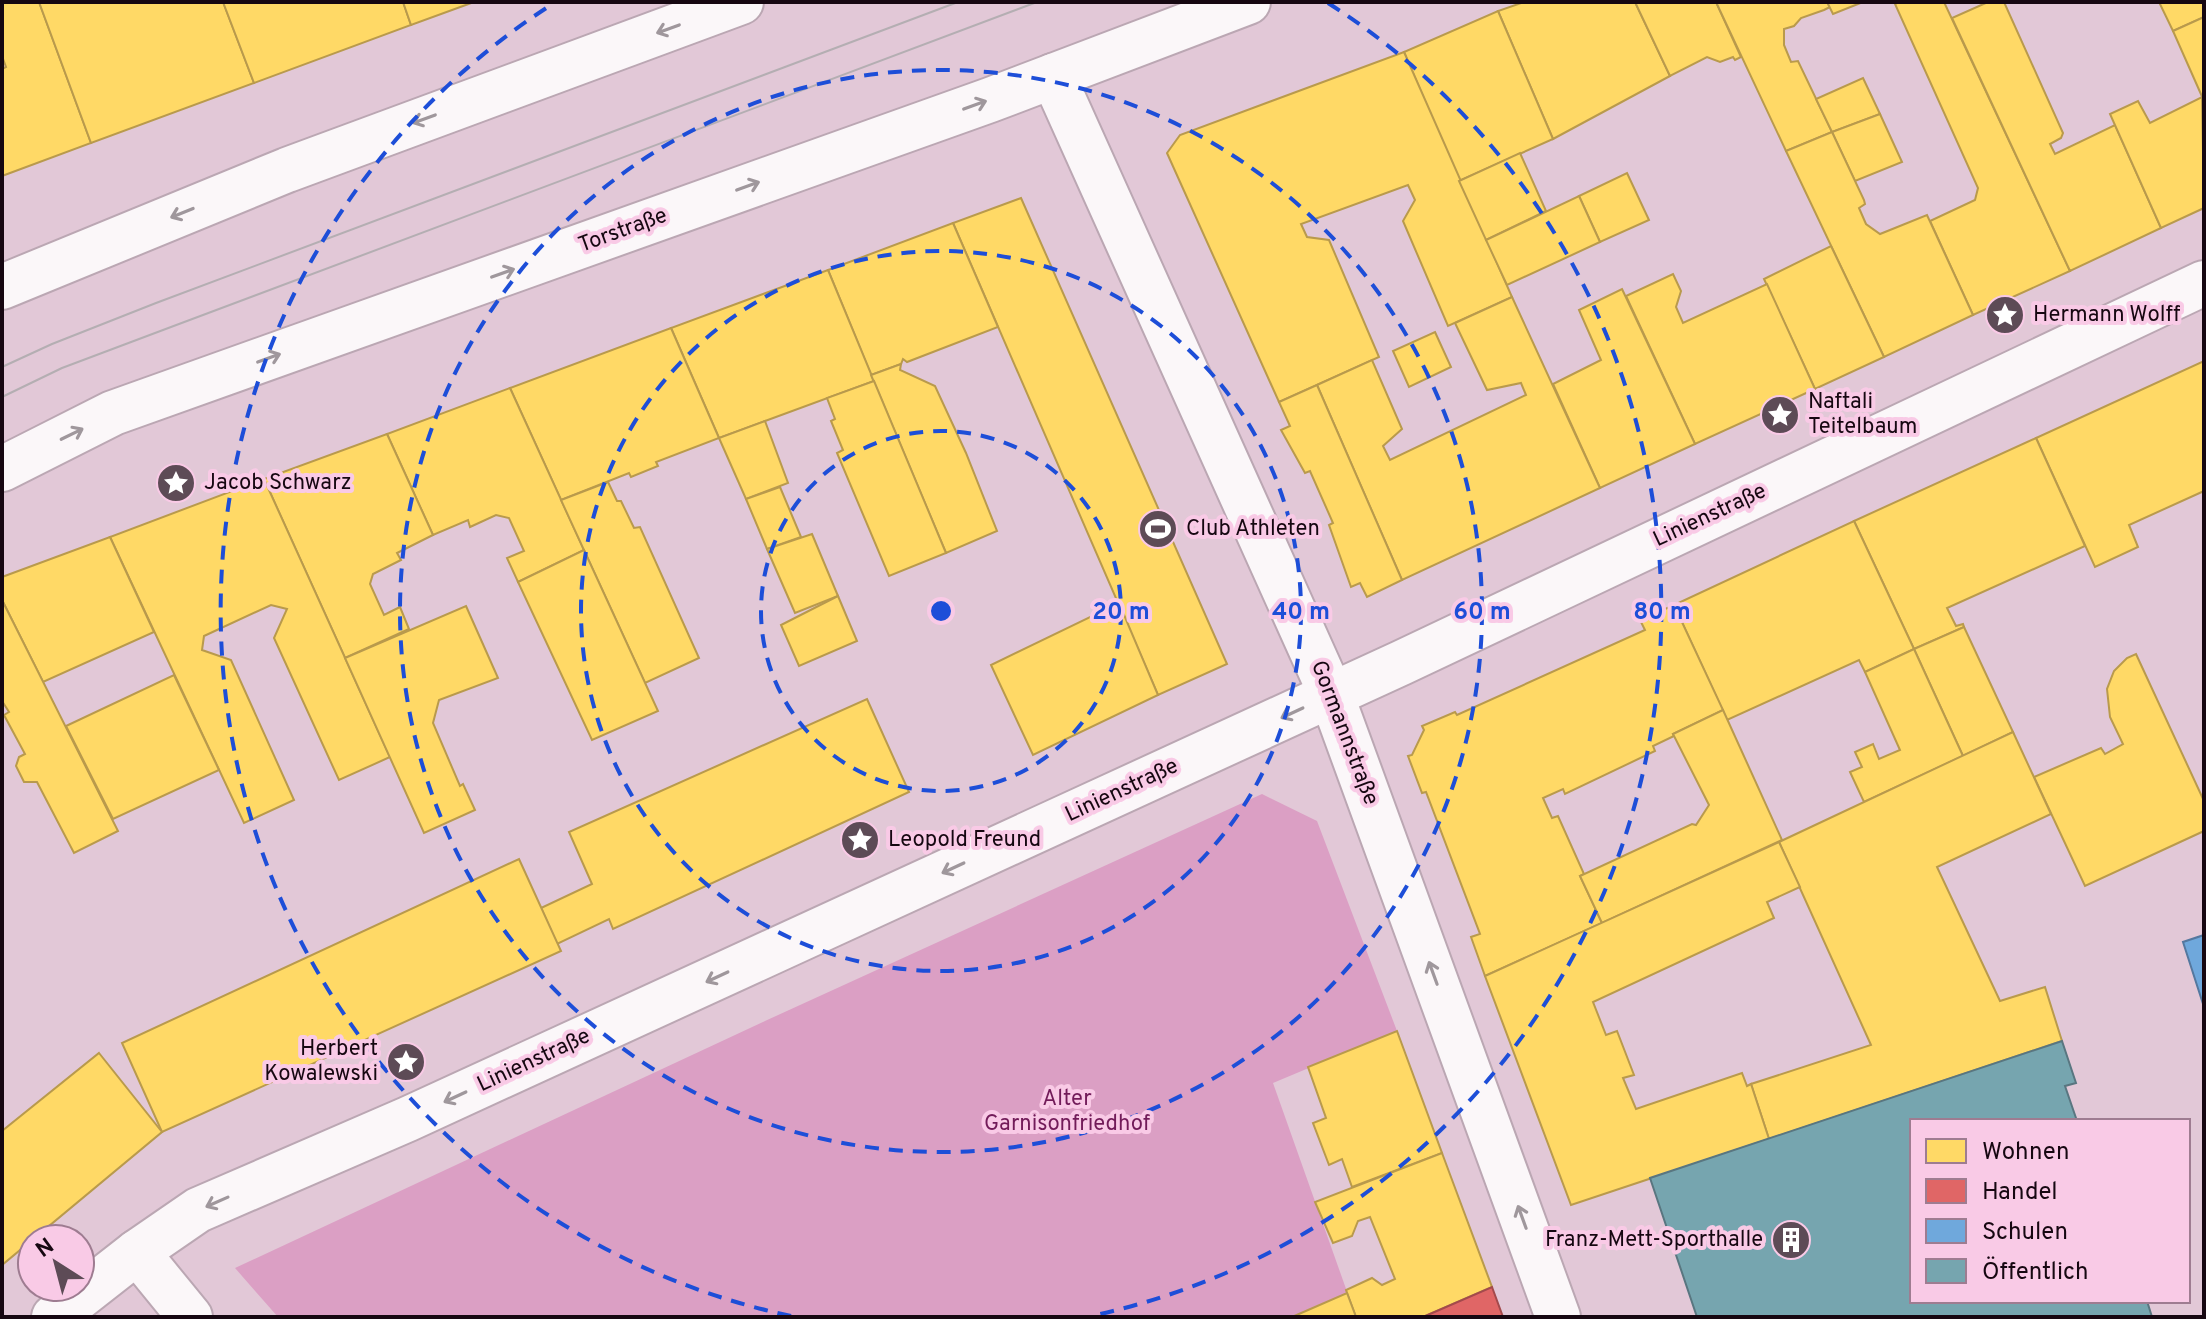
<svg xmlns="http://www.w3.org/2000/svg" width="2206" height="1319" font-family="Overpass,sans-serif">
<rect width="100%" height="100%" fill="#e2c8d7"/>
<polygon fill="#db9fc4" points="1262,794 1317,821 1397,1031 1273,1083 1356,1317 278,1317 235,1268 765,1021"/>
<g fill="#ffd966" stroke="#b99a4c" stroke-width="2">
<polygon points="2,2 39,2 91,143 2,176 2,69 6,67 2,56"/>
<polygon points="39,2 223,2 254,83 91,143"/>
<polygon points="223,2 403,2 411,25 254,83"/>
<polygon points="403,2 474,2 411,25"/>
<polygon points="1524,2 1635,2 1670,76 1553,139 1498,11"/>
<polygon points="1635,2 1716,2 1741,57 1735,60 1733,57 1720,62 1707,57 1670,76"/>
<polygon points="1716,2 1827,2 1830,7 1824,10 1801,18 1794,26 1784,29 1784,45 1791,62 1798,61 1832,132 1786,151"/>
<polygon points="1827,2 1863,2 1833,14"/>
<polygon points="1899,2 1944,2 2070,271 1973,315 1930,221 1975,200 1978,188 1895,4"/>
<polygon points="1988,2 2004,2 2063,133 2061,138 2050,144 2055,154 2115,125 2161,228 2070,271 1952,18"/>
<polygon points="2159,2 2204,2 2204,17 2173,31"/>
<polygon points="1498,11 1553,139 1459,181 1404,52"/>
<polygon points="2204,17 2204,101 2173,31"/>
<polygon points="1404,52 1512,297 1448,326 1403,221 1415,200 1408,185 1301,224 1307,237 1329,240 1379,357 1279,402 1167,153 1180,135"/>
<polygon points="1863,78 1880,114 1832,132 1816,99"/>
<polygon points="2202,97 2204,208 2161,228 2110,114 2138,101 2150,123"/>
<polygon points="1880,114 1902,162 1855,181 1832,132"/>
<polygon points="1832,132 1864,200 1865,204 1859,208 1866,224 1880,234 1927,215 1973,315 1884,357 1786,151"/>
<polygon points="1520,153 1546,211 1486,240 1459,181"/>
<polygon points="1627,173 1649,220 1600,242 1579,196"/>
<polygon points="1579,196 1600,242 1507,285 1486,240"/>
<polygon points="1021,198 1227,664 1158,695 953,223"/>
<polygon points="953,223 998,327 907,362 903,359 901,364 871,375 828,270"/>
<polygon points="1831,246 1884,357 1815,389 1764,279"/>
<polygon points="828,270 874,381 719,438 671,328"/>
<polygon points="1673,274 1681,291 1676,307 1683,323 1767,284 1815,389 1695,444 1626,296"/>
<polygon points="1622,289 1695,444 1600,488 1553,384 1601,360 1579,310"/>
<polygon points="1512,297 1600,488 1402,580 1317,385 1372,360 1402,429 1383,446 1390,460 1526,395 1521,383 1487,390 1455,323"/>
<polygon points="671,328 719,438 656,462 658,466 631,477 629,473 561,500 510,388"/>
<polygon points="1435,332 1451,367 1409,387 1393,351"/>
<polygon points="2204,361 2204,491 2129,525 2138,547 2095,567 2036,438"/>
<polygon points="901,364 900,370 935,386 966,453 997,531 946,553 871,375"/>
<polygon points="874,381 946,553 889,576 837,453 843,450 831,421 835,419 827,398"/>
<polygon points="1317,385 1402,580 1367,597 1360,583 1351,587 1329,525 1333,523 1310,471 1305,473 1281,430 1290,426 1279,402"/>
<polygon points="510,388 584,550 518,582 507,558 524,551 509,518 496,515 470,527 468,520 433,535 387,434"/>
<polygon points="765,421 788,483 746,499 719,438"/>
<polygon points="387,434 433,535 397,553 401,560 373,574 370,584 384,615 400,607 409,629 345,658 264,479"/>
<polygon points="2036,438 2085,546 1947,608 1956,626 1963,624 1964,627 1914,649 1854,521"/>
<polygon points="264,479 390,757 339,780 274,638 287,609 271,605 204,636 202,650 231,660 294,800 244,823 110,537"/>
<polygon points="608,482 617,501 621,501 634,528 640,527 699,658 645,683 561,500"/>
<polygon points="780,487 801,537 767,549 746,499"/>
<polygon points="1854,521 1914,649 1865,672 1859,660 1727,720 1674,605"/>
<polygon points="812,534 838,596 795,613 767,549"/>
<polygon points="110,537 154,632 43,682 2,600 2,577"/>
<polygon points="584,550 658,711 592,740 518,582"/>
<polygon points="838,596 857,641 799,666 781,625"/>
<polygon points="2,600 118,831 74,853 37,782 24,782 16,766 19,757 25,754 4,715 9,712 2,701"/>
<polygon points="1119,603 1158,695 1033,755 991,665"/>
<polygon points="1674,605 1723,710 1673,734 1674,736 1653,746 1655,751 1565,794 1563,789 1543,798 1552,818 1558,816 1584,874 1580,876 1602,923 1485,976 1471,937 1480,934 1426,792 1422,793 1408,756 1412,755 1424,730 1422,726 1455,712 1457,715 1645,630 1640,620"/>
<polygon points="466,606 498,678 439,700 433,723 460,786 463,784 475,810 424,833 345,658"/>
<polygon points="1964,627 2013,732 1963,756 1914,649"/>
<polygon points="1914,649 1963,756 1864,802 1850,772 1862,767 1855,752 1873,744 1879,759 1900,750 1865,672"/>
<polygon points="2136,654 2204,801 2204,831 2085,886 2034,777 2101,748 2105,754 2123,744 2110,717 2107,689 2114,671 2127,658"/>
<polygon points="174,675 219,770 113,819 66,726"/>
<polygon points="867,699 909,792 613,929 609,919 557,944 541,908 592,884 569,832"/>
<polygon points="1723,710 1782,840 1602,923 1580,876 1692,824 1696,825 1709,805 1673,734"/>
<polygon points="2013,732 2051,814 1937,867 2000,1001 2045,987 2062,1041 1769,1139 1751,1084 1871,1045 1779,842"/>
<polygon points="1779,842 1800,887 1767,902 1774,918 1593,1002 1606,1035 1617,1031 1634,1075 1623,1078 1636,1109 1742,1073 1747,1086 1751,1084 1769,1139 1571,1205 1485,976"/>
<polygon points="519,859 561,951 162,1132 122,1043"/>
<polygon points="1397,1031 1442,1153 1352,1187 1342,1159 1329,1165 1313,1123 1326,1118 1308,1067"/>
<polygon points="99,1053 162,1132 2,1265 2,1131"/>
<polygon points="1442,1153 1492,1287 1423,1317 1356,1317 1346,1290 1372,1278 1382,1285 1395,1279 1370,1217 1358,1221 1352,1236 1333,1243 1315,1202"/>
<polygon points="1347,1293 1356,1317 1292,1317"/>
</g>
<polygon fill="#e06666" stroke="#a34a4c" stroke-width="2" points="1492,1287 1503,1317 1423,1317"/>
<polygon fill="#6fa8dc" stroke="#54789f" stroke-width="2" points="2204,935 2204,1007 2183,942"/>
<polygon fill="#76a5af" stroke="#597680" stroke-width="2" points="2062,1041 2076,1083 2065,1086 2077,1121 1912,1121 1912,1301 2147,1301 2152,1317 1697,1317 1650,1178"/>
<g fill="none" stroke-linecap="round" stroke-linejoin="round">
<g stroke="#bba7b3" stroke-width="48">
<g id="street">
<polyline points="1053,76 1331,694 1558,1317"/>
<polyline points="137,1252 190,1317"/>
<polyline points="54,1317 137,1252 198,1210 408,1119 1401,663 2204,283"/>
</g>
</g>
<g stroke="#bba7b3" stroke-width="48">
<g id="secondary">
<polyline points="2,287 287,170 741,2"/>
<polyline points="2,469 113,413 990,100 1248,2"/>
</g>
</g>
<use href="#street" stroke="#fbf7f9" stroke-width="44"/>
<use href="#secondary" stroke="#fbf7f9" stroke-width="44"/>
<g stroke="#b4aeb2" stroke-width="2">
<polyline points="2,367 52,344 156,303 958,2"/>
<polyline points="2,397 62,368 171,327 1037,2"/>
</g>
</g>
<defs><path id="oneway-shaft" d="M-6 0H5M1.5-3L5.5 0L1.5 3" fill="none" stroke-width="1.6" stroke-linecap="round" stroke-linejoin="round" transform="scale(2)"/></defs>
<g stroke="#9f979c">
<use href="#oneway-shaft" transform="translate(668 29) rotate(160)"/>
<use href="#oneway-shaft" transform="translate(975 105) rotate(-20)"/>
<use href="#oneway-shaft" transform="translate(424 119) rotate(160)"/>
<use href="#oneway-shaft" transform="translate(748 186) rotate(-20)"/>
<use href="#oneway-shaft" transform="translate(182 213) rotate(158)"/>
<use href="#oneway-shaft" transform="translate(503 273) rotate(-20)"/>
<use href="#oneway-shaft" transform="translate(269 358) rotate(-20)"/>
<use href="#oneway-shaft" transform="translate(72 434) rotate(-26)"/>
<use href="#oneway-shaft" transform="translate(1292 713) rotate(155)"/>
<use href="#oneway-shaft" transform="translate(953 868) rotate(155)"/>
<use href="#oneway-shaft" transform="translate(1433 973) rotate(-110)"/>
<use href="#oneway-shaft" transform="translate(717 977) rotate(155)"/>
<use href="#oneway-shaft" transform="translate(455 1097) rotate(155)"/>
<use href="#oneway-shaft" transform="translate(217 1202) rotate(156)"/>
<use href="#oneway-shaft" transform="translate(1522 1217) rotate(-110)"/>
</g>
<g fill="none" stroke="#1d4ed8" stroke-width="4" stroke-dasharray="14 10">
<circle cx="941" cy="611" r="180"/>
<circle cx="941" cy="611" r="360"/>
<circle cx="941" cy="611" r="541"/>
<path d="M791 1316A721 721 0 0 1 554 3M1328 3A721 721 0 0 1 1091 1316"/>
</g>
<defs>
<g id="sight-disc" transform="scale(2)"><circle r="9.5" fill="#5d4b56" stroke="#f9cae6"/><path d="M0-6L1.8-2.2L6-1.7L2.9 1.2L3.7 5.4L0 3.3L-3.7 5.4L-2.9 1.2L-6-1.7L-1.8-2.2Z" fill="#fff"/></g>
<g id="stadium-disc" transform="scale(2)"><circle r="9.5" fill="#5d4b56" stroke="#f9cae6"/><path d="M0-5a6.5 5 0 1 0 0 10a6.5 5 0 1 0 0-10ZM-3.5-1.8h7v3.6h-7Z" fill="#fff"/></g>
<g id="building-disc" transform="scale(2)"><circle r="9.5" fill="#5d4b56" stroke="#f9cae6"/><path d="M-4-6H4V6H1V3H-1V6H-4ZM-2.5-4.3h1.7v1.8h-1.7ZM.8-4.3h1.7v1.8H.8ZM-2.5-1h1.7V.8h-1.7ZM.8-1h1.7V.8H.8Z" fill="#fff"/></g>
</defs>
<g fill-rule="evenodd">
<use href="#sight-disc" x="2005" y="315"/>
<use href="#sight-disc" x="1780" y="415"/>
<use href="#sight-disc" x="176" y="483"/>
<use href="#stadium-disc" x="1158" y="529"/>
<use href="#sight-disc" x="860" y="840"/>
<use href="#sight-disc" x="406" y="1062"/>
<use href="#building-disc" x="1791" y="1240"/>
</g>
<g text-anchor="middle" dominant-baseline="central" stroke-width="8" stroke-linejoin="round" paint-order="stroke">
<g font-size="22" fill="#160711" stroke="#f9cae6">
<text transform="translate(623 231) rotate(-20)">Torstraße</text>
<text transform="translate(1710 516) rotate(-25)">Linienstraße</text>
<text transform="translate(1344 733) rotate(69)">Gormannstraße</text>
<text transform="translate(1122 791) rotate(-25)">Linienstraße</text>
<text transform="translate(534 1061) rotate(-25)">Linienstraße</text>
</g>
<g font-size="22" fill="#160711" stroke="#f9cae6" text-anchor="start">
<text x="2033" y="315">Hermann Wolff</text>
<text x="1808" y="402">Naftali<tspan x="1808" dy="25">Teitelbaum</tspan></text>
<text x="204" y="483">Jacob Schwarz</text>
<text x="1186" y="529">Club Athleten</text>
<text x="888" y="840">Leopold Freund</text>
<text x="378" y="1049" text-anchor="end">Herbert<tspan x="378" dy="25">Kowalewski</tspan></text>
<text x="1763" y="1240" text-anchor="end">Franz-Mett-Sporthalle</text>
</g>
<g font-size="22" fill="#721b59" stroke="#f9cae6">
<text x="1067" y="1099">Alter<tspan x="1067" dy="25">Garnisonfriedhof</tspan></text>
</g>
</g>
<circle cx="941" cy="611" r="12" fill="#1d4ed8" stroke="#f9cae6" stroke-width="4"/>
<g font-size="24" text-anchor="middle" font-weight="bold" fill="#1d4ed8" stroke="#f9cae6" stroke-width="8" stroke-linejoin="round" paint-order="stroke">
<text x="1121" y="619">20 m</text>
<text x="1301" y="619">40 m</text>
<text x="1482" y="619">60 m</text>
<text x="1662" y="619">80 m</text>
</g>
<rect width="2206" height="1319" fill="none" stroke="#160711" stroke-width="8"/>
<rect x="1910" y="1119" width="280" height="184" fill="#f9cae6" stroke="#9e7c91" stroke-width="2"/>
<rect x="1926" y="1139" width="40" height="24" fill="#ffd966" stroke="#9e7c91" stroke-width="2"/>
<text x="1982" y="1159" font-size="24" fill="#160711">Wohnen</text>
<rect x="1926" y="1179" width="40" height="24" fill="#e06666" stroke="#9e7c91" stroke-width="2"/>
<text x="1982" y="1199" font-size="24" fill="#160711">Handel</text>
<rect x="1926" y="1219" width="40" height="24" fill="#6fa8dc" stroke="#9e7c91" stroke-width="2"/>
<text x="1982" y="1239" font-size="24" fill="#160711">Schulen</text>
<rect x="1926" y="1259" width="40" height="24" fill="#76a5af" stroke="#9e7c91" stroke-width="2"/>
<text x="1982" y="1279" font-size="24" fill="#160711">Öffentlich</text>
<g transform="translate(56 1263) rotate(324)"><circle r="38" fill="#f9cae6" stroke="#9e7c91" stroke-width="2"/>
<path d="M0-6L14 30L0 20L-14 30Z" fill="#5d4b56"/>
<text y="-12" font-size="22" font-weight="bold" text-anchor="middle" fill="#160711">N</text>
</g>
</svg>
